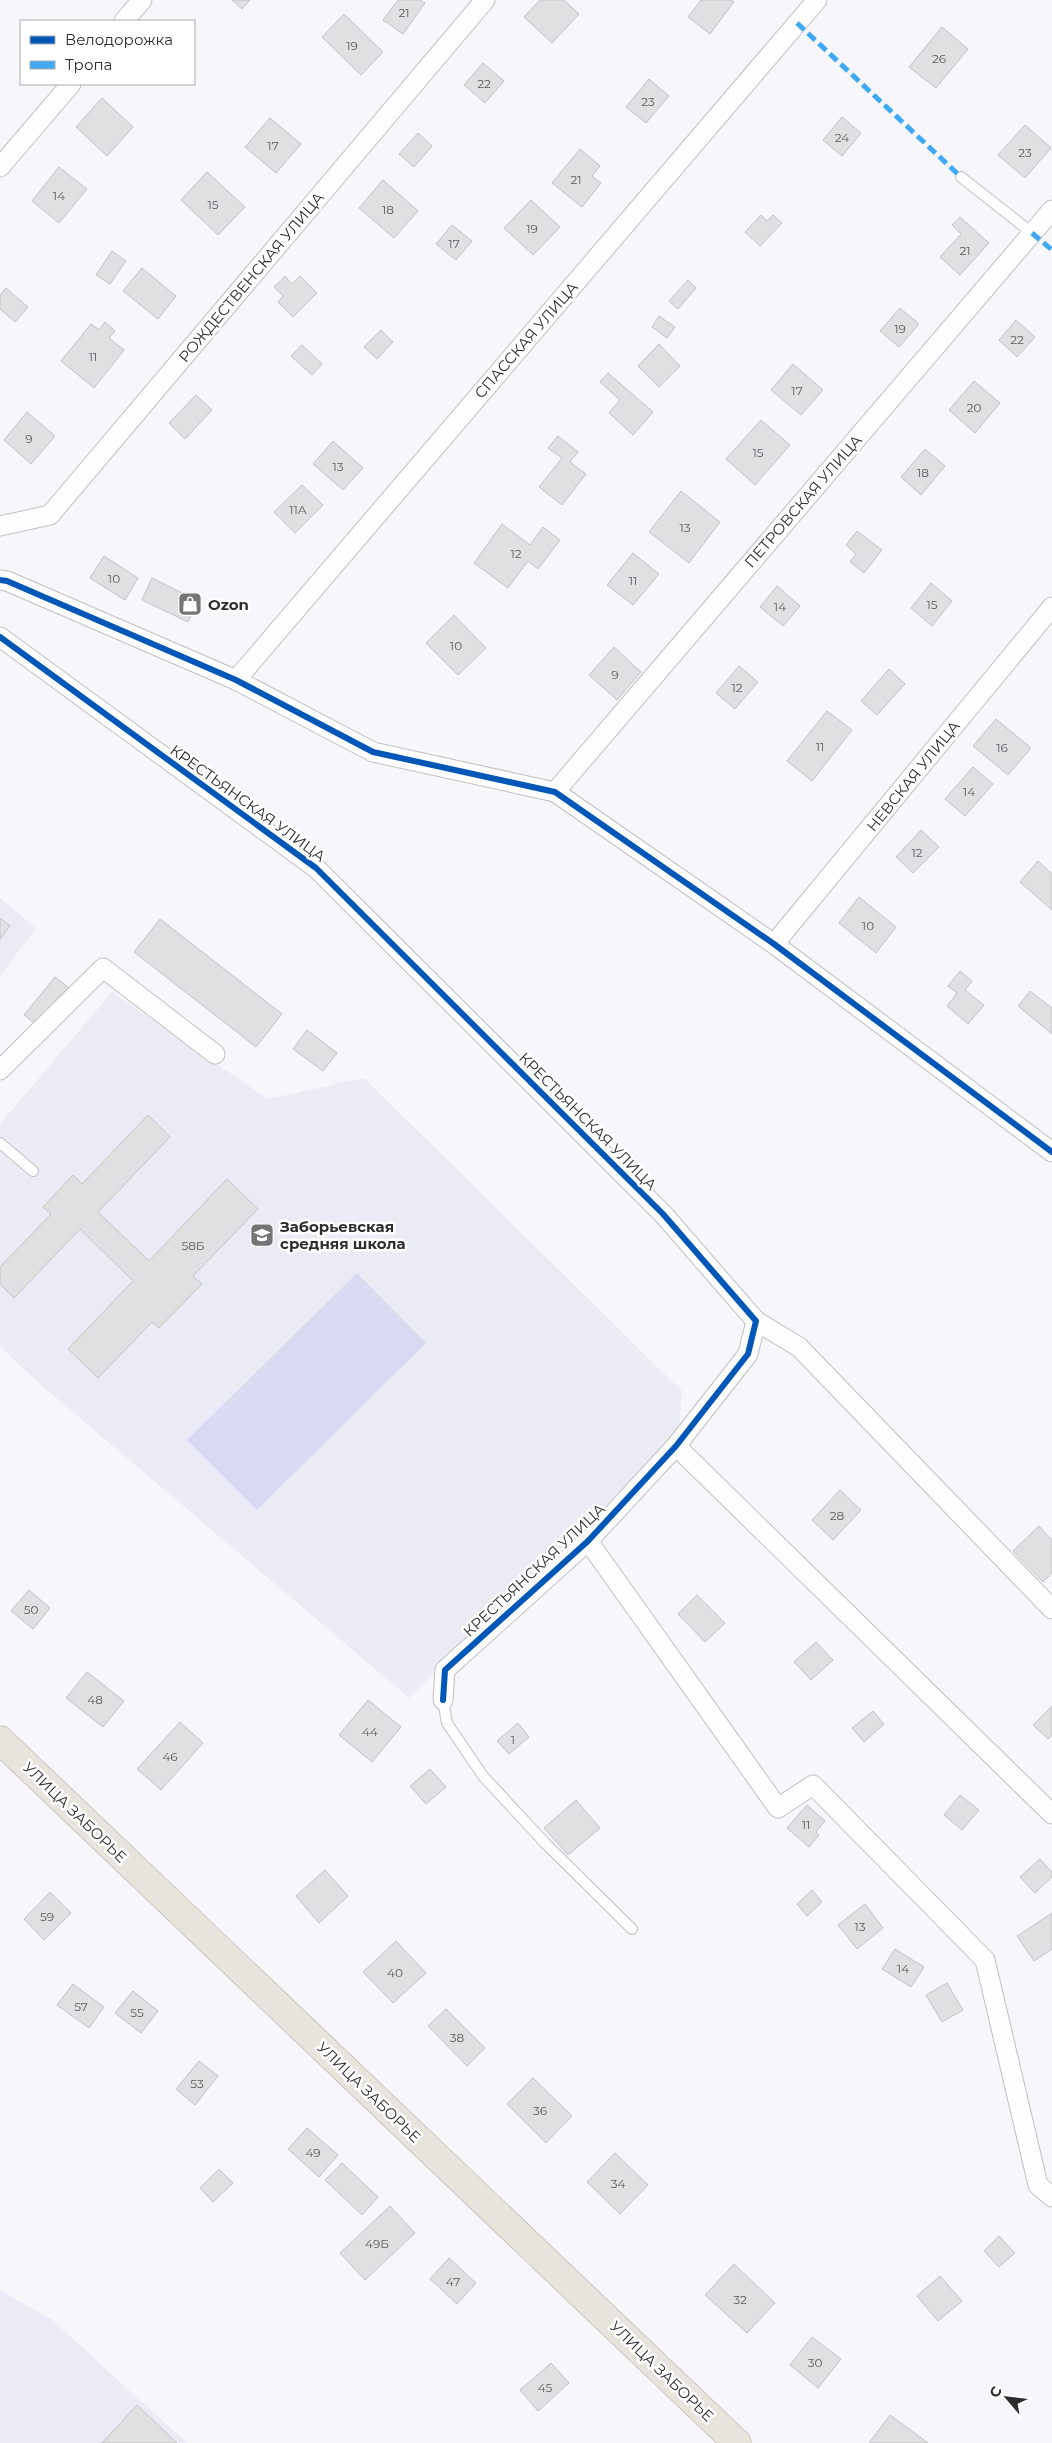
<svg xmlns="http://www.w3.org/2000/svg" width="1052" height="2443" font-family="Montserrat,sans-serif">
<rect width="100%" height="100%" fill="#f7f7fb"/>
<g fill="#ebebf5">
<polygon points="0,898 36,928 0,976"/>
<polygon points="112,992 268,1099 364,1078 682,1391 679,1433 409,1698 40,1384 0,1347 0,1124"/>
<polygon points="0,2290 51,2319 187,2443 0,2443"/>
</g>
<polygon fill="#d8daf1" points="357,1273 426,1343 257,1510 187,1440"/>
<g fill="#e0e0e3" stroke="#c2c2c5">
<polygon points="232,0 250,0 242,9"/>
<polygon points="398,0 420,0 425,3 403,34 383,20"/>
<polygon points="540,0 564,0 579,14 552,43 524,17"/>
<polygon points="701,0 731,0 734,2 710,34 688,17"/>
<polygon points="344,14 383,52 361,75 322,37"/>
<polygon points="942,27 968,49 936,88 909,67"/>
<polygon points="483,63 504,81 485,103 464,85"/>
<polygon points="649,79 669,96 646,123 626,107"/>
<polygon points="102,98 133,127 107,156 76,127"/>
<polygon points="842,117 861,133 842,156 823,140"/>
<polygon points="270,118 301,144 276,173 245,147"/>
<polygon points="1025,125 1051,148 1025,178 998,155"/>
<polygon points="418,133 432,146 414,167 399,154"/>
<polygon points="580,149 600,166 592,176 601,183 582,207 552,183"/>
<polygon points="59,167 87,189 59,223 32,201"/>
<polygon points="207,172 245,207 218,235 181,200"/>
<polygon points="383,180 418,211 394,238 359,208"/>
<polygon points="531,200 560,227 533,255 504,228"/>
<polygon points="761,215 767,221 773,215 782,223 760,246 745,232"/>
<polygon points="960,217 989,243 960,275 940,257 961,234 952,225"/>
<polygon points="452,225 472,241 456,260 436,244"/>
<polygon points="112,251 126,261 110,284 96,275"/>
<polygon points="142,268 176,296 158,319 123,291"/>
<polygon points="285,276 292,284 300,276 317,293 293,317 278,302 283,296 274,287"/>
<polygon points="688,280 696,288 678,309 669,301"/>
<polygon points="6,288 28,307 15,322 0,309 0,295"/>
<polygon points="900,308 919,324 899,347 880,331"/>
<polygon points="659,316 675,327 667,338 652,327"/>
<polygon points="1016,320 1035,337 1017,357 999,340"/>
<polygon points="105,322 115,331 109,338 124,350 94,388 61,361 91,324 99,330"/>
<polygon points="381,330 393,342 377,359 364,347"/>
<polygon points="659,344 680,366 659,387 638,366"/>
<polygon points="302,345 322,364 312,375 291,356"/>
<polygon points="793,364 823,390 801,415 771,390"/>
<polygon points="608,373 653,412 633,435 609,413 620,400 600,382"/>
<polygon points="974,381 1000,403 975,433 949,410"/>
<polygon points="196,395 212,410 185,439 169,423"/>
<polygon points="27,412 55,436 31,464 4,440"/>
<polygon points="761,420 790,445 755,485 726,459"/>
<polygon points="558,436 578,452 570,462 586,474 562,505 539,487 562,458 548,448"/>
<polygon points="333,441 363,468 343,490 313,464"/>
<polygon points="925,449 945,466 921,495 901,477"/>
<polygon points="302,485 323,505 295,533 274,512"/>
<polygon points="681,491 720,522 689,563 649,532"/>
<polygon points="502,524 530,545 543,527 560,540 538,569 528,561 508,588 474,563"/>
<polygon points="857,531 882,550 864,573 850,562 856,554 846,545"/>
<polygon points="633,553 659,574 633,605 607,585"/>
<polygon points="104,556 138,578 125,600 90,578"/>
<polygon points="152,578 198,601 188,622 142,600"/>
<polygon points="931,583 952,601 932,626 911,608"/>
<polygon points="777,586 800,606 783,626 760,607"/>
<polygon points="454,615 486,648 458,675 426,643"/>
<polygon points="614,647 641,672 617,700 589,675"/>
<polygon points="739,666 758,682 735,709 716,693"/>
<polygon points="889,669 905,684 877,715 861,701"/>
<polygon points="827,711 852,730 812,781 787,761"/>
<polygon points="996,719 1031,748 1008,775 973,746"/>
<polygon points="973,767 993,784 965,816 945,799"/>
<polygon points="921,830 939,847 913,873 896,857"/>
<polygon points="1038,861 1052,874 1052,910 1020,882"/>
<polygon points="859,897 896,927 876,953 839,923"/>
<polygon points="0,918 10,926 0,939"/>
<polygon points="160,919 282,1014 256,1047 134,952"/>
<polygon points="960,971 972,981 965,990 984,1005 968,1024 947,1006 957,993 948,986"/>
<polygon points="55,977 69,988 38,1026 24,1015"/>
<polygon points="1030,991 1052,1008 1052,1034 1018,1006"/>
<polygon points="307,1030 337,1053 323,1071 293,1049"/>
<polygon points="148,1115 170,1137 98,1212 149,1261 227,1179 258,1209 193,1276 202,1284 159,1328 152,1322 98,1378 68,1349 133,1281 80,1229 14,1298 0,1284 0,1267 51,1214 43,1207 73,1175 82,1184"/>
<polygon points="840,1490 861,1510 833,1540 812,1520"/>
<polygon points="1039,1526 1052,1540 1052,1573 1043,1582 1013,1551"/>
<polygon points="29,1590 50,1608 33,1629 11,1611"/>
<polygon points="697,1595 725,1623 705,1642 678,1614"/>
<polygon points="816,1642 833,1660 811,1680 794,1662"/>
<polygon points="87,1672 124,1701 103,1727 66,1698"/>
<polygon points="368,1700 401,1727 372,1762 339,1735"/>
<polygon points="1052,1706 1052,1735 1048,1739 1033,1725"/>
<polygon points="873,1711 884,1724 864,1742 852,1728"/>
<polygon points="180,1722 203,1743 161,1790 137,1769"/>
<polygon points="518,1723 529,1737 509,1754 497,1741"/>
<polygon points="430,1769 446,1787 426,1804 410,1786"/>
<polygon points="960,1795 979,1810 962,1830 944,1815"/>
<polygon points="576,1800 600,1828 568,1855 544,1828"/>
<polygon points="807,1805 825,1821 816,1832 819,1835 809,1847 787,1828"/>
<polygon points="1040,1859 1052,1872 1052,1877 1035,1893 1020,1877"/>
<polygon points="325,1870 348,1896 319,1923 296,1896"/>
<polygon points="812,1890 822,1902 807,1916 797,1904"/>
<polygon points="50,1892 71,1913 44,1940 24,1919"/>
<polygon points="865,1904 883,1928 857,1949 838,1925"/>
<polygon points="1052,1913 1052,1949 1034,1961 1017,1936"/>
<polygon points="396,1941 426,1973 393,2003 363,1972"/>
<polygon points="895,1949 924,1967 911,1987 882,1969"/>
<polygon points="947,1983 963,2010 942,2022 926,1995"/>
<polygon points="73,1984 104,2007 89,2028 57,2005"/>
<polygon points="133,1991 158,2011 141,2033 115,2013"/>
<polygon points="446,2009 485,2048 467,2066 428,2026"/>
<polygon points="199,2061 218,2076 195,2105 176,2089"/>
<polygon points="533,2078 572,2116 546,2143 507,2104"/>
<polygon points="307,2128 338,2155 319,2177 288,2149"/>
<polygon points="615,2153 648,2185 620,2214 587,2182"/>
<polygon points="342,2163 378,2197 362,2215 325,2180"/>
<polygon points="219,2169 233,2183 213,2202 200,2188"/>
<polygon points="390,2206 415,2233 365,2280 340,2253"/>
<polygon points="999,2236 1015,2253 999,2267 984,2251"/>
<polygon points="449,2258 476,2283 457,2304 430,2279"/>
<polygon points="734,2264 775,2303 747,2333 705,2295"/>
<polygon points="940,2276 962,2301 938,2321 917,2296"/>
<polygon points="812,2337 841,2359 818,2388 790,2365"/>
<polygon points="551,2363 569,2383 538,2411 520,2390"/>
<polygon points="137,2405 177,2443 102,2443"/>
<polygon points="890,2415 928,2443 869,2443"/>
</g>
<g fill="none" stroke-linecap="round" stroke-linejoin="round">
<g stroke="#c0c0c3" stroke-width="12">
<g id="lane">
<polyline points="961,177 1032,233"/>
<polyline points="0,1143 33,1171"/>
<polyline points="443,1700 447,1723 483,1776 545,1843 632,1929"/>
</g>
</g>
<g stroke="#c0c0c3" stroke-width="21">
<g id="street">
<polyline points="124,21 142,0"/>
<polyline points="0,167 71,84"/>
<polyline points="0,526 50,515 485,0"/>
<polyline points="0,580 7,581 236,680 373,752 555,792 774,944 1052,1152"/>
<polyline points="0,637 316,868 663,1214 756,1321 748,1354 676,1446 588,1541 445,1670 443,1700"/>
<polyline points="236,680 817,0"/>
<polyline points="555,792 1052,210"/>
<polyline points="774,944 1052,607"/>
<polyline points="0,1070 103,968 215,1054"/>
<polyline points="756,1321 799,1347 1052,1609"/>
<polyline points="676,1446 1052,1814"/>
<polyline points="588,1541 778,1808 813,1785 985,1960 1038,2185 1052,2197"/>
</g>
</g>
<g stroke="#aba59b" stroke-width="29">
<polyline id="primary" points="0,1740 737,2443"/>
</g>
<use href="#lane" stroke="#fefefe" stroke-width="10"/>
<use href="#street" stroke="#fefefe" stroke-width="19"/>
<use href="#primary" stroke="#e7e3dd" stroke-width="28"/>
<g stroke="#3fa9f5" stroke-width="5" stroke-dasharray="10 5" stroke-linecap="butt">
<polyline points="797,23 961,177"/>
<polyline points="1032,233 1052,250"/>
</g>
<g stroke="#fff" stroke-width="9">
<g id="cycleway">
<polyline points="0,580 7,581 236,680 373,752 555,792 774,944 1052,1152"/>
<polyline points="0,637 316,868 663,1214 756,1321 748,1354 676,1446 588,1541 445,1670 443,1700"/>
</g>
</g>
<use href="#cycleway" stroke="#0057b8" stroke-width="6"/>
</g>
<defs>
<g id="shop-square" transform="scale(1.25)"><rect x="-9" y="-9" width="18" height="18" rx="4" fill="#747477" stroke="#fff"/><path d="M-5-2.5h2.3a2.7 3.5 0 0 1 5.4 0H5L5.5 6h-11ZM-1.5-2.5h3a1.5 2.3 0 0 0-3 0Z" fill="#fff"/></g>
<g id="school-square" transform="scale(1.25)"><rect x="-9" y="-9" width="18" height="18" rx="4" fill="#747477" stroke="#fff"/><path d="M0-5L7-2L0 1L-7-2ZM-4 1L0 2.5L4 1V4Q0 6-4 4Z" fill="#fff"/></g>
</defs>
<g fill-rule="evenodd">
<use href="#shop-square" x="190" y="604"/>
<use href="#school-square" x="262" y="1235"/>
</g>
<g text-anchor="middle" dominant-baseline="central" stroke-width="5" stroke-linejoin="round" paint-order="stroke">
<g font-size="12" fill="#5b5b5e">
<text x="404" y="12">21</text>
<text x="352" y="45">19</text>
<text x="939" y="58">26</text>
<text x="484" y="83">22</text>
<text x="648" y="101">23</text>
<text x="842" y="137">24</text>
<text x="273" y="145">17</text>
<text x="1025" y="152">23</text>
<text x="576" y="179">21</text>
<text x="59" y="195">14</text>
<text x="213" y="204">15</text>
<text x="388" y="209">18</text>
<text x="532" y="228">19</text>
<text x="454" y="243">17</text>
<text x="965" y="250">21</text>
<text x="900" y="328">19</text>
<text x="1017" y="339">22</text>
<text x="93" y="356">11</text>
<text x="797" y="390">17</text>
<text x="974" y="407">20</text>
<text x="29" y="438">9</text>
<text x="758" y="452">15</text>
<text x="338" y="466">13</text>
<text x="923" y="472">18</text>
<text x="298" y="509">11А</text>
<text x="685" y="527">13</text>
<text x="516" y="553">12</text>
<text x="114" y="578">10</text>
<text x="633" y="580">11</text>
<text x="932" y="604">15</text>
<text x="780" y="606">14</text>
<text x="456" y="645">10</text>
<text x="615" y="674">9</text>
<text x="737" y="687">12</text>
<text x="820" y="746">11</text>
<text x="1002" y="747">16</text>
<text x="969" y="791">14</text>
<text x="917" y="852">12</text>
<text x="868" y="925">10</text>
<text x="193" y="1245">58Б</text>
<text x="837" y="1515">28</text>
<text x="31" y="1609">50</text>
<text x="95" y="1699">48</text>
<text x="370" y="1731">44</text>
<text x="513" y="1739">1</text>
<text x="170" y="1756">46</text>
<text x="806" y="1824">11</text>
<text x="47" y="1916">59</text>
<text x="860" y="1926">13</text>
<text x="903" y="1968">14</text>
<text x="395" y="1972">40</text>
<text x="81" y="2006">57</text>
<text x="137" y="2012">55</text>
<text x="457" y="2037">38</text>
<text x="197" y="2083">53</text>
<text x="540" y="2110">36</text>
<text x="313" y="2152">49</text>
<text x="618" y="2183">34</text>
<text x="377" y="2243">49Б</text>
<text x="453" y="2281">47</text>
<text x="740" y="2299">32</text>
<text x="815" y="2362">30</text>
<text x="545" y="2387">45</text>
</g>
<g font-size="15" fill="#2d2d30" stroke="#fff">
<text transform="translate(251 277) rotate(-50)">РОЖДЕСТВЕНСКАЯ УЛИЦА</text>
<text transform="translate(526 340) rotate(-49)">СПАССКАЯ УЛИЦА</text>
<text transform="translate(803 501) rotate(-49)">ПЕТРОВСКАЯ УЛИЦА</text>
<text transform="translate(913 776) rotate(-51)">НЕВСКАЯ УЛИЦА</text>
<text transform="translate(248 803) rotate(36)">КРЕСТЬЯНСКАЯ УЛИЦА</text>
<text transform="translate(588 1121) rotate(45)">КРЕСТЬЯНСКАЯ УЛИЦА</text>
<text transform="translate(534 1570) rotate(-43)">КРЕСТЬЯНСКАЯ УЛИЦА</text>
<text transform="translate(75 1812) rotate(44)">УЛИЦА ЗАБОРЬЕ</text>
<text transform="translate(369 2092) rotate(44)">УЛИЦА ЗАБОРЬЕ</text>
<text transform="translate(662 2371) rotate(44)">УЛИЦА ЗАБОРЬЕ</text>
</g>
<g font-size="15" font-weight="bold" fill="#2d2d30" stroke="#fff" text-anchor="start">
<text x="208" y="604">Ozon</text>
<text x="280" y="1226">Заборьевская<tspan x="280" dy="17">средняя школа</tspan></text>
</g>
</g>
<rect x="20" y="20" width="175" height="65" fill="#ffffff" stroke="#ababac"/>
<rect x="30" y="36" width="25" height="8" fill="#0057b8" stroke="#ababac"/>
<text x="65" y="45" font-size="15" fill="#2d2d30">Велодорожка</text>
<rect x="30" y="61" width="25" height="8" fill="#3fa9f5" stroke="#ababac"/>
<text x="65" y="70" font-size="15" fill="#2d2d30">Тропа</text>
<g transform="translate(1007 2398) rotate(298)" stroke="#ffffff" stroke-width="4" paint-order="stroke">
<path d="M0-4L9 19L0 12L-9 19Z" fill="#2d2d30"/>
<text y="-8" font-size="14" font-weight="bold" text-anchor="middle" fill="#2d2d30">С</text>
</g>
</svg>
